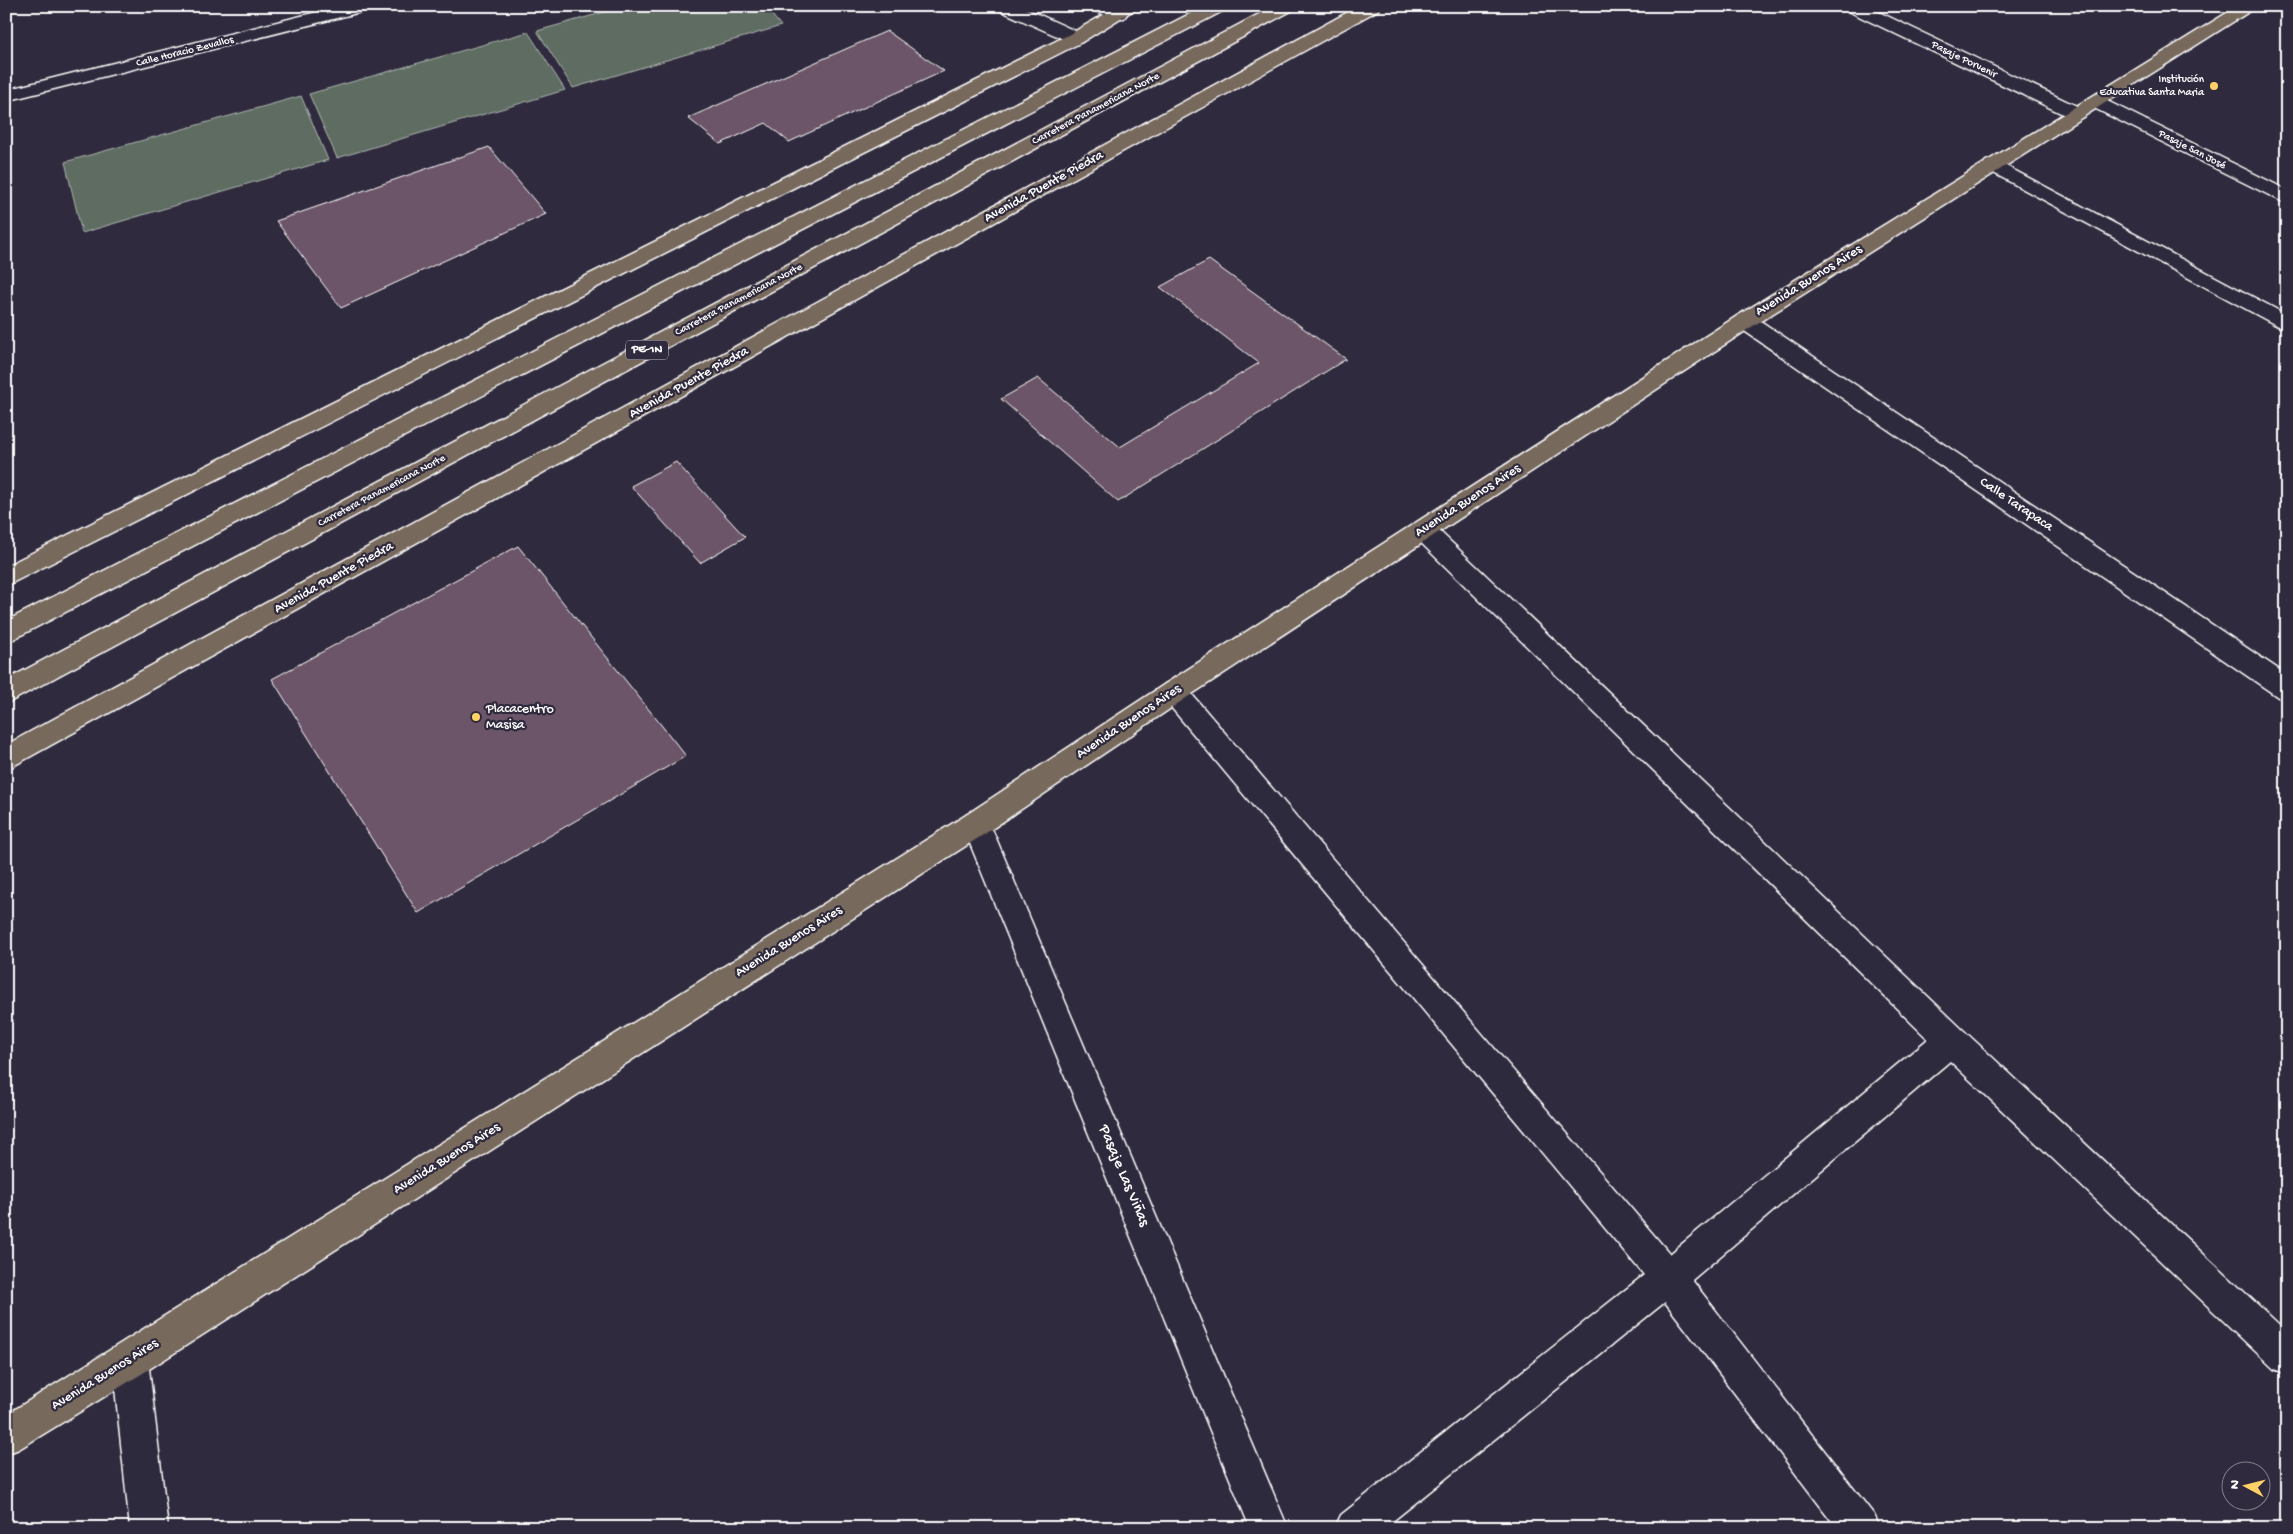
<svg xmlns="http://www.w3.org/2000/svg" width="2293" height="1534" font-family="'Gochi Hand',sans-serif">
<rect width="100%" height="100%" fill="#2f2a3d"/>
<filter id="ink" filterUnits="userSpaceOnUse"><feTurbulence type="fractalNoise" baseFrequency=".02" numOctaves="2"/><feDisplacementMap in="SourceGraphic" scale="10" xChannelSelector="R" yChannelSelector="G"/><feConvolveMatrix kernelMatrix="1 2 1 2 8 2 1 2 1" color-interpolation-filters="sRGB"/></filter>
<g filter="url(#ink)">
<g fill="#5e6c62" stroke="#aeb6b0">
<polygon points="626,6 765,6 781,26 573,88 537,31"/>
<polygon points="528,32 565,90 337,158 309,94"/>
<polygon points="301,96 328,160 82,233 65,162"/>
</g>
<g fill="#6c5568" stroke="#fff">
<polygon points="887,31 944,71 789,142 766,123 720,144 688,118"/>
<polygon points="489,147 546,214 341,308 276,221"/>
<polygon points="1209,260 1346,359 1118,502 1001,399 1038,378 1120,447 1259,363 1160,287"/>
<polygon points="676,462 745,537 700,563 631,486"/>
<polygon points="518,546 686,756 418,913 272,679"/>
</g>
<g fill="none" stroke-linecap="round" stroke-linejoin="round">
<g stroke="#fff" stroke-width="3">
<g id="minor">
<polygon points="341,6 371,6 369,10 6,101 6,90"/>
<polygon points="997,6 1020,6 1082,34 1085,38 1082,42 1070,42 999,10"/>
<polygon points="1091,6 1114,6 1127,14 1124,18 1112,18 1093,10"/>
<polygon points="1844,6 1866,6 2083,109 2085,113 2083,117 2069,117 1846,10"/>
<polygon points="2097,96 2287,190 2287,204 2090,106 2088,102 2090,98"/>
<polygon points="1993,159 2287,315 2287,331 1986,169 1983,165 1986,161"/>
<polygon points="1745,314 1753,316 2287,675 2287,700 2278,697 1737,326 1734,321 1737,316"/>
<polygon points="1423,521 1432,524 1962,1029 2287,1332 2287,1374 2274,1369 1950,1061 1692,1280 1874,1515 1880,1528 1837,1528 1665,1302 1384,1528 1335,1528 1341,1515 1644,1275 1165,700 1161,692 1165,684 1174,681 1183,684 1670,1254 1928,1039 1414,536 1411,530 1414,524"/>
<polygon points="976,812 986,815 990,824 1288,1528 1250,1528 962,824 966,815"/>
<polygon points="130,1342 143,1347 148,1360 168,1528 130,1528 112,1360 117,1347"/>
</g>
</g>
<g stroke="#fff" stroke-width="3">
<g id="major">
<polygon points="1119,6 1140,6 1082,42 6,586 6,566 1070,34"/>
<polygon points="1359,6 1380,6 1378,10 6,770 6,745"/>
<polygon points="2238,6 2258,6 1753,326 1183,700 986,833 143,1373 19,1449 6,1454 6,1415 966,815 1165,684 1737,316"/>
</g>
</g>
<g stroke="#fff" stroke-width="3">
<g id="highway">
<polygon points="1205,6 1227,6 1225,10 6,643 6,621"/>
<polygon points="1274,6 1295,6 1293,10 6,704 6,680"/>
</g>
</g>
<use href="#minor" fill="#2f2a3d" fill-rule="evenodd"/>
<use href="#major" fill="#77695c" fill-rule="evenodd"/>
<use href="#highway" fill="#77695c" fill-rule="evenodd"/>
</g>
</g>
<g fill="#ffd166" stroke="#2f2a3d" stroke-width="2">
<circle cx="2214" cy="86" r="5"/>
<circle cx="476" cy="717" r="5"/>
</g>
<g text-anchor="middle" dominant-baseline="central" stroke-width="4.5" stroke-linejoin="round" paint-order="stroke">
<g font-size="11" fill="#fff" stroke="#2f2a3d">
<text transform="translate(185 52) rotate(-14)">Calle Horacio Zevallos</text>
<text transform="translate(1964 60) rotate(26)">Pasaje Porvenir</text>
<text transform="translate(1096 109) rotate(-28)">Carretera Panamericana Norte</text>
<text transform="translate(2192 150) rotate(27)">Pasaje San José</text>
<text transform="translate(739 300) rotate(-28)">Carretera Panamericana Norte</text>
<text transform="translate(382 491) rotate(-28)">Carretera Panamericana Norte</text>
</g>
<g font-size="11" fill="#fff" stroke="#2f2a3d" text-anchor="end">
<text x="2204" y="80">Institución<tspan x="2204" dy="13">Educativa Santa Maria</tspan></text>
</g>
<rect fill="#2f2a3d" stroke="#c1bfc5" stroke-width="1" x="626" y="340.5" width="42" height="19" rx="4"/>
<g font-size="12" font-weight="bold" fill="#fff">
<text x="647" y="350">PE-1N</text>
</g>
<g font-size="14" fill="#fff" stroke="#2f2a3d">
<text transform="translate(1044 187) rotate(-29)">Avenida Puente Piedra</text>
<text transform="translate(1809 281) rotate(-32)">Avenida Buenos Aires</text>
<text transform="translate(689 383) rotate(-29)">Avenida Puente Piedra</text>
<text transform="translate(1468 501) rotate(-33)">Avenida Buenos Aires</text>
<text transform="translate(2016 505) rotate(34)">Calle Tarapaca</text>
<text transform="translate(334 578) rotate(-29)">Avenida Puente Piedra</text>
<text transform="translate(1129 722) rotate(-34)">Avenida Buenos Aires</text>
<text transform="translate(789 942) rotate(-32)">Avenida Buenos Aires</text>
<text transform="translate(447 1159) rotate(-32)">Avenida Buenos Aires</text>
<text transform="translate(105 1375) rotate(-32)">Avenida Buenos Aires</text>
</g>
<g font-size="14" fill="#fff" stroke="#2f2a3d" text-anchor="start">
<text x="486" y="709">Placacentro<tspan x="486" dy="16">Masisa</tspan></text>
</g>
<g font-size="16" fill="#fff" stroke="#2f2a3d">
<text transform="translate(1123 1176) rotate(67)">Pasaje Las Viñas</text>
</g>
</g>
<rect width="2293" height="1534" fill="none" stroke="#2f2a3d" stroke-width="25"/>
<rect x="12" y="12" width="2268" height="1509" fill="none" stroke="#fff" stroke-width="2" filter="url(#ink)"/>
<g transform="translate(2246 1486) rotate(277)"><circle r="24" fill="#2f2a3d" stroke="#827f8b"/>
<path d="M0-4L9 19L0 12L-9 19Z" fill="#ffd166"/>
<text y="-8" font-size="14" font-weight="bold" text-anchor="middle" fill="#ffffff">N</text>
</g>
</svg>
